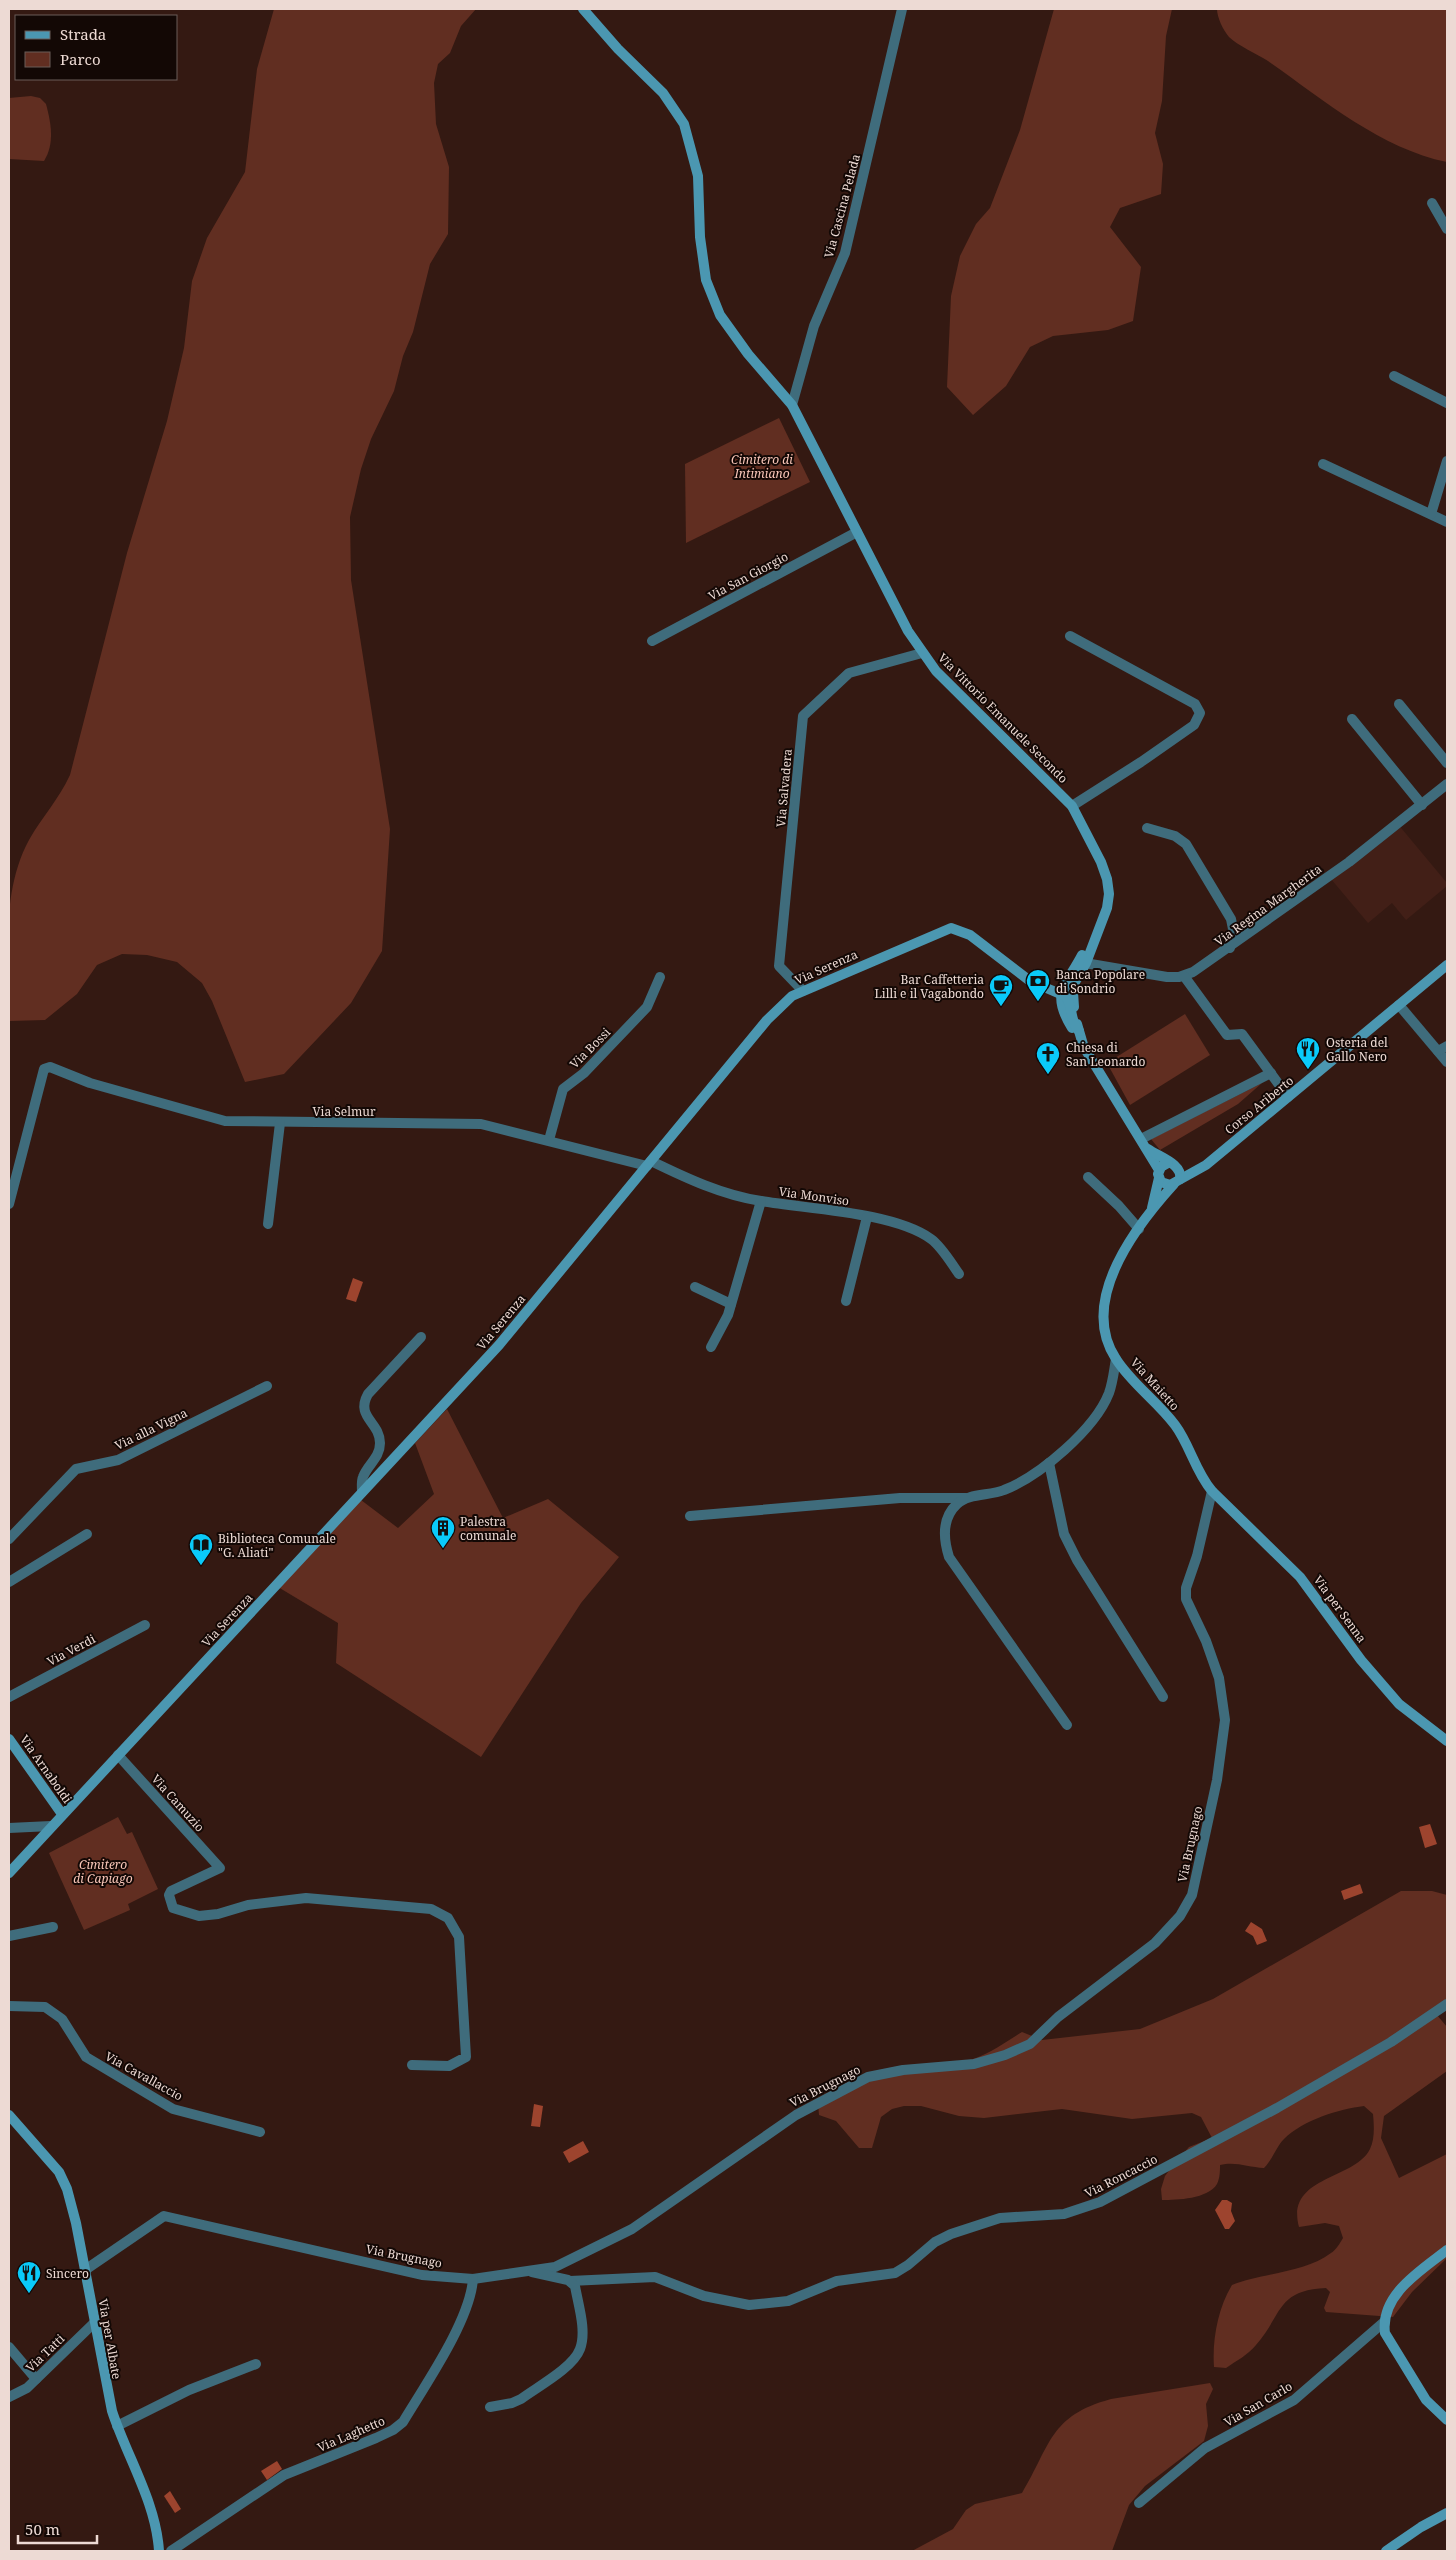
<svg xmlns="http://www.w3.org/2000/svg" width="1456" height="2560" font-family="'Noto Serif',serif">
<rect width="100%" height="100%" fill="#341912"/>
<polygon fill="#421f17" points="1397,823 1447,883 1447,886 1406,920 1392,903 1368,923 1331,879"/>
<g fill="#612e21">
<path d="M274,9H476L461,26L450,53L438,64L434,83L436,124L449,167L448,234L430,264L413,332L403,356L394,391L371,439L361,469L350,517L351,580L390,829L382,951L351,1003L284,1074L245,1082L212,1001L202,983L177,962L147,955L122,954L97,965L77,994L45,1020L9,1021C9,963 0,893 29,840C42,817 59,799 70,775L127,553L167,421L184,348L192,281L207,238L245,172L257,69Z"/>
<polygon points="1054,9 1172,9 1166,36 1162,101 1155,133 1163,164 1161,194 1120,208 1110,227 1141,267 1133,321 1108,330 1053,336 1030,347 1006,386 973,415 947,387 951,296 960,256 976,224 990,208 1020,130"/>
<path d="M1217,9H1447V162C1380,148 1324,100 1268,61C1257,54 1237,45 1229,37C1223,30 1217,17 1217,9Z"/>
<path d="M31,96L40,98L46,104C51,123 55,143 44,161L9,159V98Z"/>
<polygon points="779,418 810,482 686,543 685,464"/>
<polygon points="1185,1014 1210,1055 1130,1105 1107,1063"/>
<polygon points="1262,1083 1238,1104 1160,1150 1151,1139"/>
<polygon points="447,1409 503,1518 548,1499 619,1557 581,1603 481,1757 336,1663 338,1623 278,1587 361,1500 398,1528 434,1494 415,1443"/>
<polygon points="118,1817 127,1834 132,1832 158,1889 128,1904 130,1910 84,1930 49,1853"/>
<path d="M1401,1891H1432L1447,1895V2009L1437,2015L1447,2027V2071L1384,2116L1381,2138L1399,2178L1447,2154V2258L1412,2292L1393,2317L1326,2312L1324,2308L1330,2292L1326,2288C1276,2290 1282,2316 1256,2345C1248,2355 1236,2361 1226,2368L1214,2367C1212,2340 1218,2308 1232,2285C1261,2273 1305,2273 1331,2253C1336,2250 1340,2243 1343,2238L1339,2226L1325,2223L1299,2227C1285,2176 1355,2180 1370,2149C1375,2139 1374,2125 1373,2114L1364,2106C1339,2109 1303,2120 1284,2139C1276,2147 1273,2159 1264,2168C1248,2167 1235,2161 1220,2165C1220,2171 1220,2178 1217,2184C1208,2199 1177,2200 1162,2200L1161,2189L1165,2176L1171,2168L1189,2147L1212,2138L1201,2117L1192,2113L1132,2119L1062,2109L984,2118L959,2116L921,2106H904L892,2109L881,2117L872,2148H859L836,2121L819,2115L818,2104C844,2068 934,2073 976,2058C992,2052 1007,2041 1022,2032L1042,2040L1140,2029L1213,1999Z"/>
<path d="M1210,2383L1213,2389L1206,2404L1208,2426L1204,2441L1145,2486L1129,2505L1112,2551H912L953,2529L966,2510L975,2504L1022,2493C1051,2445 1049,2416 1111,2399Z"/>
</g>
<g fill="#9d442e">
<polygon points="353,1278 363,1282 356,1302 346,1299"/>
<polygon points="1430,1824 1437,1844 1425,1848 1419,1827"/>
<polygon points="1360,1884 1363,1893 1344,1900 1341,1891"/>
<polygon points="1251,1922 1262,1929 1267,1941 1257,1945 1253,1936 1245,1931"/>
<polygon points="534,2104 543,2106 540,2127 531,2126"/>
<polygon points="583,2141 589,2152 569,2163 563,2152"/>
<polygon points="1222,2200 1227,2200 1232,2203 1231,2211 1235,2221 1229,2229 1225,2229 1215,2210"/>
<polygon points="277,2461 282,2469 267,2480 261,2471"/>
<polygon points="170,2491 181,2509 175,2513 164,2496"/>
</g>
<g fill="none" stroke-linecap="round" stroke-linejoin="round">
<g stroke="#3f6c7c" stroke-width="10">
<polyline points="1432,203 1447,229"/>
<polyline points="1394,376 1447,403"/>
<polyline points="792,405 814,326 845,253 902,9"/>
<polyline points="1323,464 1447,522"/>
<polyline points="1431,514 1447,461"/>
<polyline points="1070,636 1195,704 1200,713 1194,725 1141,762 1072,806"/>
<polyline points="652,641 857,532"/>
<polyline points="1399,704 1447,763"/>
<polyline points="1352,719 1422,805"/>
<polyline points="1147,828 1175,836 1186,844 1231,919 1233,929 1230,948"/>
<polyline points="1079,962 1167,977 1179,977 1193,972 1349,862 1447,784"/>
<polyline points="1184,976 1227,1035 1242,1034 1288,1097"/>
<polyline points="803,991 779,966 803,716 849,673 922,653"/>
<polyline points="1399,1005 1447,1062"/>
<polyline points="1438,1051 1447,1046"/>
<polyline points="1141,1139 1271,1073"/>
<polyline points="549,1140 563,1089 584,1073 647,1007 660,977"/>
<path d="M651,1161C686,1178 722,1195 761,1201C807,1209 894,1212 931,1239C942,1247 951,1263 959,1274"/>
<polyline points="1088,1177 1119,1206 1139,1229"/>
<polyline points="9,1204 44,1069 50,1067 90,1083 225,1121 481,1124 647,1166"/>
<polyline points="268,1224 280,1123"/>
<polyline points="695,1287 731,1304"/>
<polyline points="846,1301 867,1217"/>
<polyline points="711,1347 728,1315 761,1201"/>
<polyline points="1049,1463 1064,1534 1077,1560 1163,1697"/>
<path d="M362,1492C362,1488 361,1481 363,1477C368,1464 380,1458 380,1443C380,1422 355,1417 368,1394L421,1337"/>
<polyline points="690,1516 900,1498 966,1498"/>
<polyline points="9,1539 76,1469 118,1460 267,1386"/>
<polyline points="9,1582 87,1534"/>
<polyline points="9,1697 145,1625"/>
<path d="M1067,1725L949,1557C943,1538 942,1518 957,1504C969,1493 990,1496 1004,1490C1040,1476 1095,1429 1109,1393C1113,1382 1114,1370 1116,1359"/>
<polyline points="118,1755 220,1868 171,1891 169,1895 173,1908 199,1916 218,1914 248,1905 306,1898 431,1909 448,1918 459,1937 466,2057 449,2066 412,2065"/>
<polyline points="9,1828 51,1826"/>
<polyline points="9,1936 53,1927"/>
<polyline points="9,2006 45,2007 62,2019 86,2057 173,2109 260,2132"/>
<polyline points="85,2270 164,2216 422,2275 473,2279 555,2267 632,2229 796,2115 868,2077 903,2070 974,2064 1005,2055 1030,2044 1058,2017 1155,1943 1180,1916 1192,1895 1217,1780 1225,1720 1219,1678 1206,1641 1186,1599 1186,1588 1197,1556 1212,1491"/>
<polyline points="570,2281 655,2277 704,2296 749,2305 788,2301 837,2281 895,2273 908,2265 935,2242 951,2234 1000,2218 1064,2214 1100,2202 1277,2108 1391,2042 1447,2004"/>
<polyline points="9,2347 36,2379"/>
<polyline points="9,2397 27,2388 94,2323"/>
<path d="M490,2407L512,2403L521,2399C537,2387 573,2368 580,2349C587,2331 578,2304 575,2286L568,2280L532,2272"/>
<polyline points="117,2426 189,2390 256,2364"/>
<polyline points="1139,2503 1205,2448 1294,2400 1384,2322"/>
<path d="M171,2551L284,2475L376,2438L393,2430L403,2422C425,2385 470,2321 473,2279"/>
</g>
<g stroke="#4b97b1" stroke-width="10">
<polyline points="583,9 618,49 663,93 684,124 698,176 700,237 706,280 720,315 748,354 792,405 908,631 936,671 1072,806 1101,862 1107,879 1109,894 1107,908 1086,963 1075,982 1073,992 1074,1007"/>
<polyline points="1077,1024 1084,1048"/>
<path d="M1072,1028C1050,992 1066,986 1082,955"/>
<polyline points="1082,1044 1159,1170"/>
<path d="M1148,1149C1159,1157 1183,1164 1180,1179"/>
<polyline points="1168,1163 1161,1167 1158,1174 1161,1182 1170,1185 1206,1165 1447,965"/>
<path d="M1174,1184C1135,1227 1078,1301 1116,1359C1132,1384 1157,1401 1175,1425C1190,1445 1195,1471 1212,1491L1300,1577L1361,1660L1399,1704L1447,1741"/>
<polyline points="1152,1208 1159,1178"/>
<polyline points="9,1739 62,1814"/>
<path d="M9,1873L499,1345L767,1020L792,996L951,928L970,935L1030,981L1065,996C1074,1006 1069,1021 1079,1031"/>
<path d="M9,2115L59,2172L67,2189L76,2223L112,2411C127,2457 156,2502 159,2551"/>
<path d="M1447,2250C1420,2271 1380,2295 1385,2333L1426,2400L1447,2420"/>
<polyline points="1386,2551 1421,2527 1447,2513"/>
</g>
</g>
<defs>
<g id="bank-pin" transform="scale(1.25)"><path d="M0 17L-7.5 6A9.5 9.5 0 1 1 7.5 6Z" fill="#0acafa" stroke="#130805"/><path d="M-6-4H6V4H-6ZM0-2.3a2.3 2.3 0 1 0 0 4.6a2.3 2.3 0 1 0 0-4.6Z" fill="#111"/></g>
<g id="cafe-pin" transform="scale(1.25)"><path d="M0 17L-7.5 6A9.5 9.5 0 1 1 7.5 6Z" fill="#0acafa" stroke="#130805"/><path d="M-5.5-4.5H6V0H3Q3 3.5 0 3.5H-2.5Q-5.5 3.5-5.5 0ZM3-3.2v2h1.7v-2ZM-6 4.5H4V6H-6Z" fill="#111"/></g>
<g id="restaurant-pin" transform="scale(1.25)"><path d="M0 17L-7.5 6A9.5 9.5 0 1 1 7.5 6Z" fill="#0acafa" stroke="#130805"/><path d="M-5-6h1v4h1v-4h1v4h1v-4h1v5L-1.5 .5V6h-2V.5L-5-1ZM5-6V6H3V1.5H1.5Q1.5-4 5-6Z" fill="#111"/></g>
<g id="church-pin" transform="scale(1.25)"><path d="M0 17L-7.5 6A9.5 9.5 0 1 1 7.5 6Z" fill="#0acafa" stroke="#130805"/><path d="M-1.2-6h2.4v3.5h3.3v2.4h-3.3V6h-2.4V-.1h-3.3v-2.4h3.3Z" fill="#111"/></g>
<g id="building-pin" transform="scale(1.25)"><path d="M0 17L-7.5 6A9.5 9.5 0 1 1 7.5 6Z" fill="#0acafa" stroke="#130805"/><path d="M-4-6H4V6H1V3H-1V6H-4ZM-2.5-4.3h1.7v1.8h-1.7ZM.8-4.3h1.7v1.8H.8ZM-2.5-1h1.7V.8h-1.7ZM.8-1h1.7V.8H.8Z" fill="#111"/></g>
<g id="library-pin" transform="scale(1.25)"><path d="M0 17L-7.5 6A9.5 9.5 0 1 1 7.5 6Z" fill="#0acafa" stroke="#130805"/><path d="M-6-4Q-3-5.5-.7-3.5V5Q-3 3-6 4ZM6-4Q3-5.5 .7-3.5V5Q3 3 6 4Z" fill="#111"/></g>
</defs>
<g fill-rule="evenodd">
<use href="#bank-pin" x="1038" y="981"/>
<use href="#cafe-pin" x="1001" y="986"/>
<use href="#restaurant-pin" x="1308" y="1049"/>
<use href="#church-pin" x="1048" y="1054"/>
<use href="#building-pin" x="443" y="1528"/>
<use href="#library-pin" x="201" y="1545"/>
<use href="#restaurant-pin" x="29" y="2273"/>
</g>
<g text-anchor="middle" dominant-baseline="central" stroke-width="4" stroke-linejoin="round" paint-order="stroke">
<g font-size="12" fill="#eddad4" stroke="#130805">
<text transform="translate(842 206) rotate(-75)">Via Cascina Pelada</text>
<text transform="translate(748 576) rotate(-28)">Via San Giorgio</text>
<text transform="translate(1003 718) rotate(45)">Via Vittorio Emanuele Secondo</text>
<text transform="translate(784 788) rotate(-85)">Via Salvadera</text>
<text transform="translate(1268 905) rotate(-36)">Via Regina Margherita</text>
<text transform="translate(826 967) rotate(-24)">Via Serenza</text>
<text transform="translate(590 1048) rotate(-45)">Via Bossi</text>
<text transform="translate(1259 1105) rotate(-39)">Corso Ariberto</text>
<text x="344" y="1111">Via Selmur</text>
<text transform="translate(814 1196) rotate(8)">Via Monviso</text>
<text transform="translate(501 1322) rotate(-50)">Via Serenza</text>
<text transform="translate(1155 1384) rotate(48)">Via Maietto</text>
<text transform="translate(151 1429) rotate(-26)">Via alla Vigna</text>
<text transform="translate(1340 1609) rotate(54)">Via per Senna</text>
<text transform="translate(227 1620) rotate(-47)">Via Serenza</text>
<text transform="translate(71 1650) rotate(-28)">Via Verdi</text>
<text transform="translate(46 1769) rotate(55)">Via Arnaboldi</text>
<text transform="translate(178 1803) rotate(48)">Via Camuzio</text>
<text transform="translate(1190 1844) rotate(-78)">Via Brugnago</text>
<text transform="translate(144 2076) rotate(29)">Via Cavallaccio</text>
<text transform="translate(825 2086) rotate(-27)">Via Brugnago</text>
<text transform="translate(1121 2176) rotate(-27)">Via Roncaccio</text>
<text transform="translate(404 2256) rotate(11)">Via Brugnago</text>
<text transform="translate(110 2339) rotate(80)">Via per Albate</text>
<text transform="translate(45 2353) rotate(-44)">Via Tatti</text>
<text transform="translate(1258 2404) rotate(-30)">Via San Carlo</text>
<text transform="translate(351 2434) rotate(-23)">Via Laghetto</text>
</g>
<g font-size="12" font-style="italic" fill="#f9c6b8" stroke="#130805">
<text x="762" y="459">Cimitero di<tspan x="762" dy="14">Intimiano</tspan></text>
<text x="103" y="1864">Cimitero<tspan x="103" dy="14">di Capiago</tspan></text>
</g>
<g font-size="12" fill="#eddad4" stroke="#130805" text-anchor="start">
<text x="1056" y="974">Banca Popolare<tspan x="1056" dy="14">di Sondrio</tspan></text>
<text x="984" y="979" text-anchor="end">Bar Caffetteria<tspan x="984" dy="14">Lilli e il Vagabondo</tspan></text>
<text x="1326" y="1042">Osteria del<tspan x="1326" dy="14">Gallo Nero</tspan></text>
<text x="1066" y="1047">Chiesa di<tspan x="1066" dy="14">San Leonardo</tspan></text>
<text x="460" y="1521">Palestra<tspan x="460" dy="14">comunale</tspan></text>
<text x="218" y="1538">Biblioteca Comunale<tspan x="218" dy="14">"G. Aliati"</tspan></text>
<text x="46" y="2273">Sincero</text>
</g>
</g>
<rect width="1456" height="2560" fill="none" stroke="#eddad4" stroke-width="20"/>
<rect x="15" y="15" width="162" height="65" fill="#130805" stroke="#6a5c58"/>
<rect x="25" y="31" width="25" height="8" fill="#4b97b1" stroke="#6a5c58"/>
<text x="60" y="40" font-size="15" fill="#eddad4">Strada</text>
<rect x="25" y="52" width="25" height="15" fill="#612e21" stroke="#6a5c58"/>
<text x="60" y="65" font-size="15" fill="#eddad4">Parco</text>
<path d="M18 2535v8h79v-8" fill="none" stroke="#eddad4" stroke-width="2.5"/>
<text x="25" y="2535" font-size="15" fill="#eddad4" stroke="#130805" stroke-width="4" paint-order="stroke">50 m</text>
</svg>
